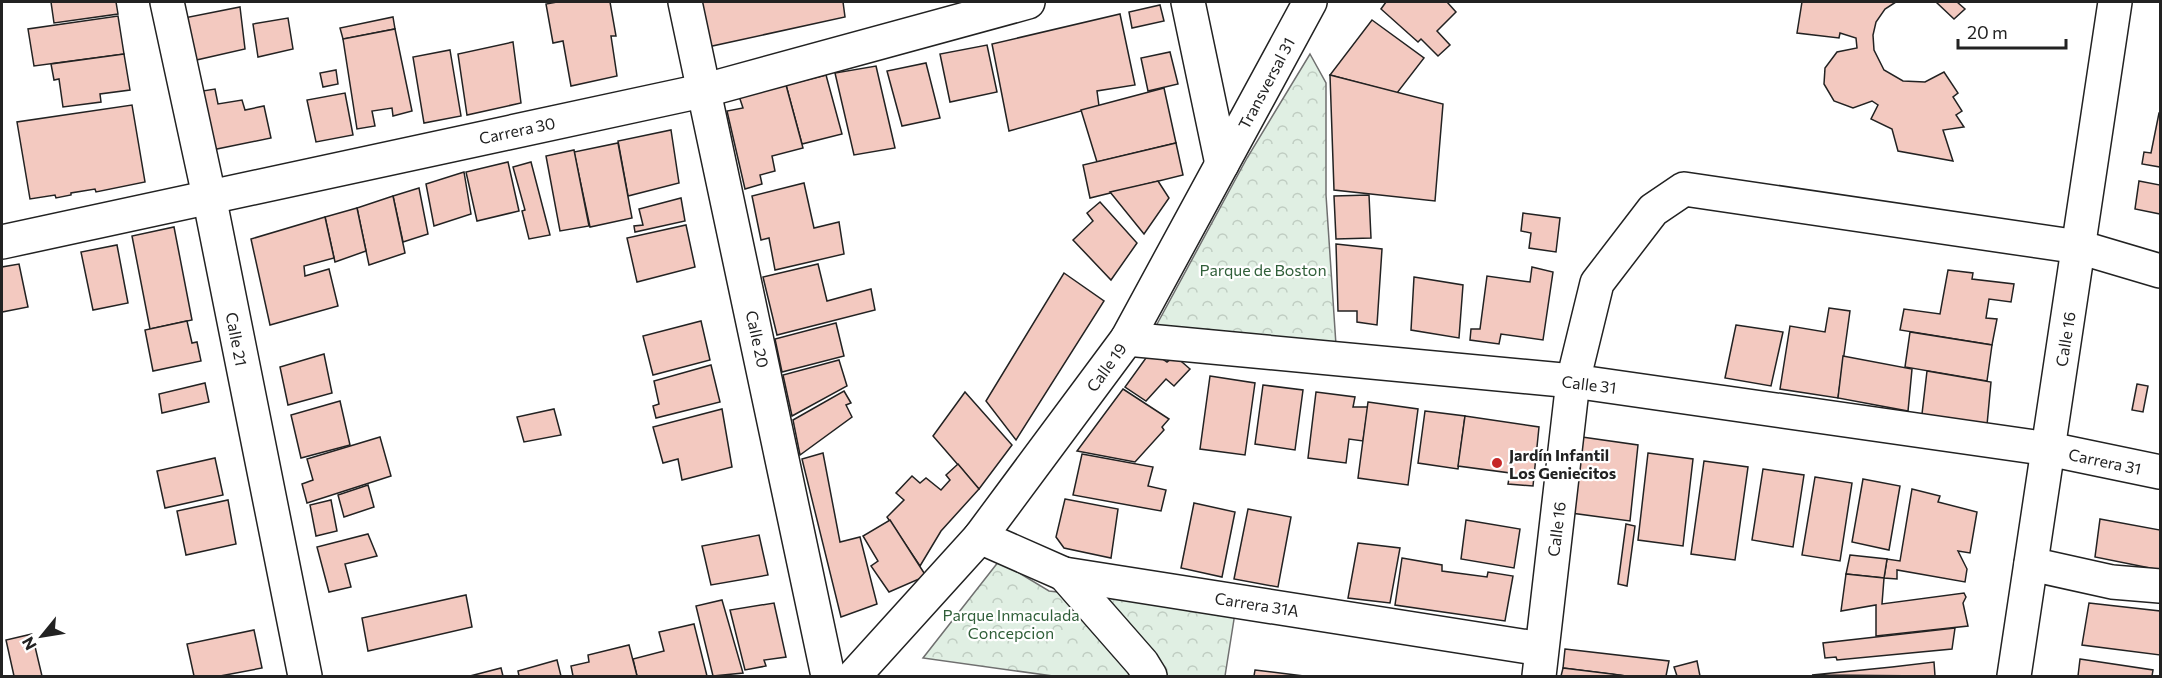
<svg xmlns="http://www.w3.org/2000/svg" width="2162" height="678" font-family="Commissioner,sans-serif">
<defs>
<pattern id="park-crowns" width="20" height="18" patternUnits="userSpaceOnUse" patternTransform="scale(1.5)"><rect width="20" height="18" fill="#e0efe3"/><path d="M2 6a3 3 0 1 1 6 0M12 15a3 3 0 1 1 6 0" fill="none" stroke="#c0cdc2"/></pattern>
</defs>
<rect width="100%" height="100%" fill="#fff"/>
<g fill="url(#park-crowns)" stroke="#6f6f6f" stroke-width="1.5">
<polygon points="1310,54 1326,83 1326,195 1336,345 1156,326 1247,158"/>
<polygon points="999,561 1049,591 1235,613 1225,676 1053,676 923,658"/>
</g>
<g fill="#f3c9c0" stroke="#222" stroke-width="1.5">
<polygon points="51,2 116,2 118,14 54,23"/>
<polygon points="557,2 610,2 616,36 611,36 617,76 571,86 563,41 553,43 546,4"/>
<polygon points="693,2 843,2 845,17 703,48"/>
<polygon points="1386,2 1447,2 1456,12 1437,31 1450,45 1438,56 1421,39 1418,42 1381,9"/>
<polygon points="1802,2 1896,2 1885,9 1876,22 1873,35 1874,50 1884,70 1903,81 1925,82 1944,72 1958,93 1953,97 1962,111 1956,115 1964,127 1943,130 1953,161 1898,151 1892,129 1871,119 1878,105 1872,101 1853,108 1834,101 1824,84 1825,68 1837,52 1857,48 1856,38 1840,33 1839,38 1797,33"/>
<polygon points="1936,2 1957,2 1965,9 1954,19"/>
<polygon points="1160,5 1164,21 1132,28 1129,12"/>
<polygon points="240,7 245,49 192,61 184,18"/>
<polygon points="1120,14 1135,85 1097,91 1099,106 1009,131 992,44"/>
<polygon points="118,16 124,54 34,66 28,29"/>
<polygon points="393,17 395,29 343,39 340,28"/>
<polygon points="288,18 293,49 258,57 253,24"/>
<polygon points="1372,20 1424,58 1397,93 1330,75"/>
<polygon points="395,29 412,111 393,116 392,108 372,111 375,126 357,129 343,39"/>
<polygon points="513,42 521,103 467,115 458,54"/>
<polygon points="987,45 997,92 950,102 940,54"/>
<polygon points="450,50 461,116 424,123 413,57"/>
<polygon points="1170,52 1178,84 1148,91 1141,58"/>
<polygon points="124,54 130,90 100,94 101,102 63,107 59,79 54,80 51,64"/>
<polygon points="926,63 940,118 902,126 887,71"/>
<polygon points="876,66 895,148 854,155 835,73"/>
<polygon points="336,70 338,84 323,87 320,73"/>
<polygon points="826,75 842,134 802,144 786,85"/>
<polygon points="1330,75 1443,104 1435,201 1334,190"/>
<polygon points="786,85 803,148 772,156 775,171 760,175 762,184 745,189 727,111 743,108 739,96"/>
<polygon points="1164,88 1176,143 1097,162 1081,110"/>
<polygon points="215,89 218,104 242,100 245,110 264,106 271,138 202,152 190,93"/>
<polygon points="345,93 353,135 316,142 307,100"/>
<polygon points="132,105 145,182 96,192 95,189 71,193 71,195 56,198 55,195 30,199 17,122"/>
<polygon points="2159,113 2160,113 2160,167 2142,164 2144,152 2151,153"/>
<polygon points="671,130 679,183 628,196 618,141"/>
<polygon points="618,143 632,218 590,227 574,152"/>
<polygon points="1176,143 1183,175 1090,198 1083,165"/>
<polygon points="574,150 589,226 560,231 546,156"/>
<polygon points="508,162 519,211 477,221 466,172"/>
<polygon points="531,162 550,235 529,239 522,211 525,210 513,167"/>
<polygon points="464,172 471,214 434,226 426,184"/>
<polygon points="1158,181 1169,198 1144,234 1110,192"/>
<polygon points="2139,181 2160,185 2160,214 2135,209"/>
<polygon points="804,183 814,228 839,222 844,254 775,270 769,238 761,240 752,196"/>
<polygon points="419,188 428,234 403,242 393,196"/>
<polygon points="1369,195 1371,238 1336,239 1334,196"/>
<polygon points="393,196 405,253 369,265 357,208"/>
<polygon points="681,198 685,221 635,232 634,226 643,225 639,209"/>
<polygon points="1100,202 1137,243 1111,280 1073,240 1093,221 1087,213"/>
<polygon points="357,208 366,251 335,262 325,217"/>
<polygon points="1523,213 1560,218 1556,252 1529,248 1531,233 1521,231"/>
<polygon points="325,217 334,258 304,266 305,276 329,269 338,306 270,325 251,239"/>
<polygon points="686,225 695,267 637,282 627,238"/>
<polygon points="174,227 192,320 150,329 132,236"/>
<polygon points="1336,244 1382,249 1377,325 1357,322 1357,311 1338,311"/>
<polygon points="117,245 128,303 93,310 81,252"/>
<polygon points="19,264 28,307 2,312 2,267"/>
<polygon points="818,264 827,301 871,289 875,310 777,335 763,277"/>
<polygon points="1532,267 1553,272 1543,340 1501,334 1499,344 1470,340 1471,329 1480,329 1487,276 1530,282"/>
<polygon points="1948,270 1973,273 1972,279 2014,284 2011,302 1989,299 1986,318 1997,319 1992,345 1900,330 1904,309 1940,314"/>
<polygon points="1064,273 1104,301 1016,440 986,401"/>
<polygon points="1414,277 1463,285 1459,338 1411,330"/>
<polygon points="1829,308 1850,311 1838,398 1780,389 1790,326 1825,332"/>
<polygon points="187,321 192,343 197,342 201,361 153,371 145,330"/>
<polygon points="701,321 710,360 653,375 643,336"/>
<polygon points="836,323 844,356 782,372 775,339"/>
<polygon points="1736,325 1783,332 1771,386 1725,378"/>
<polygon points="1910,332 1992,345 1987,381 1905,367"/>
<polygon points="1151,351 1167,362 1175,356 1190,369 1174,386 1166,379 1146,401 1125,387"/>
<polygon points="324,354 332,393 288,405 280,367"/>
<polygon points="1843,356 1912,369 1908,411 1838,398"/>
<polygon points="839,360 847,386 792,416 783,375"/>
<polygon points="711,365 720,402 656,418 653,406 659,404 654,381"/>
<polygon points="1927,371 1991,382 1987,425 1922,414"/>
<polygon points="1210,376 1255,383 1245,455 1200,449"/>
<polygon points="205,383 209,402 162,413 159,394"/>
<polygon points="2137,384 2148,386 2143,412 2132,410"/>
<polygon points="1263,385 1303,390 1295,450 1255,444"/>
<polygon points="1123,389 1169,419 1162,427 1164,430 1135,462 1077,451"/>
<polygon points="844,391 851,403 846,405 852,417 800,455 793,420"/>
<polygon points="965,392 1012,445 979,489 933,436"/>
<polygon points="1316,392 1355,397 1353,407 1368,407 1363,441 1349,439 1346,463 1308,458"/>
<polygon points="340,401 350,445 301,458 291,415"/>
<polygon points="1368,402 1418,409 1408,485 1358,478"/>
<polygon points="554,409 561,435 524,442 517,417"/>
<polygon points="722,409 732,467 682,480 678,459 663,463 653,427"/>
<polygon points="1425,411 1465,416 1458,469 1418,463"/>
<polygon points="1465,416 1539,427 1533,486 1508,484 1510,473 1458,466"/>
<polygon points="1575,436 1638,445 1630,521 1571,513"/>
<polygon points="380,437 391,476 307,503 302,484 313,480 307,459"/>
<polygon points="823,453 840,542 860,537 877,604 841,617 802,459"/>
<polygon points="1648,453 1693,459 1683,546 1638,540"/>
<polygon points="1082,454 1153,467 1148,486 1166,490 1161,511 1073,495"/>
<polygon points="215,458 223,495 165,508 157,471"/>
<polygon points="1704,461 1748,467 1735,560 1691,554"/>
<polygon points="958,464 979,489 941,531 920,566 887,517 904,500 896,493 912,476 920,483 926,478 941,490 950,480 946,475"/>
<polygon points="1763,469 1804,475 1793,547 1752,540"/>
<polygon points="1815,477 1852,483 1840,561 1802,555"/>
<polygon points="1863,479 1900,486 1889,550 1852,542"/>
<polygon points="368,485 374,507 344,517 338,495"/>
<polygon points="1912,489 1940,496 1938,502 1977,512 1970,553 1958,551 1967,569 1965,582 1897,570 1897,579 1884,578 1887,559 1900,561"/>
<polygon points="1065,499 1118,509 1111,558 1064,548 1056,537"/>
<polygon points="228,500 236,544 186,555 177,511"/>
<polygon points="331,500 337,531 316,536 310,505"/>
<polygon points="1194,503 1235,512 1222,577 1181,568"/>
<polygon points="1248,509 1291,517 1278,587 1234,579"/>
<polygon points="2100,519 2160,530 2160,570 2095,557"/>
<polygon points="890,520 926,576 889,592 871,566 878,561 863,536"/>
<polygon points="1466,520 1520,529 1514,568 1461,559"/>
<polygon points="1626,524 1635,526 1627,586 1618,584"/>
<polygon points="368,534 377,556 345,564 351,587 329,592 317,547"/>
<polygon points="759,535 768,575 711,585 702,546"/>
<polygon points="1358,543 1400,548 1390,603 1348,598"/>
<polygon points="1850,555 1887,559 1884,578 1846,574"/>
<polygon points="1402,558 1442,565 1442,571 1487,577 1488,572 1513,576 1505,621 1395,605"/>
<polygon points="1846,574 1884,578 1882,604 1964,593 1966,597 1963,603 1968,626 1876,636 1876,605 1841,611"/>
<polygon points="466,595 472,627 368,651 362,618"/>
<polygon points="722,600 743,673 713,676 696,606"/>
<polygon points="774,603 786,657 764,660 766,666 745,670 730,610"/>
<polygon points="2089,603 2160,611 2160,655 2082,645"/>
<polygon points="694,624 707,676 637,676 633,659 664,651 659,632"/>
<polygon points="1955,628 1952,649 1837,660 1836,657 1825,658 1823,643"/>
<polygon points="254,630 262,668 220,676 194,676 187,644"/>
<polygon points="32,634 42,676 14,676 6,640"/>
<polygon points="629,645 637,676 573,676 571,666 589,662 588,655"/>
<polygon points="1565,649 1669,661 1666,676 1626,676 1563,668"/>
<polygon points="2080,659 2153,670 2152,676 2078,676"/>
<polygon points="557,660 561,676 519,676 518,671"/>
<polygon points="1697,661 1700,676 1677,676 1674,667"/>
<polygon points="1934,662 1935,676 1812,675 1892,667"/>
<polygon points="501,668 503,676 470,676"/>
<polygon points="1563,668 1612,674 1626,676 1561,676"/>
<polygon points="1255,670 1304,676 1254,676"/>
</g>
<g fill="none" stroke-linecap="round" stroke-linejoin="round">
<g stroke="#222" stroke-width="36">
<g id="minor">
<polyline points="167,2 209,196 305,676"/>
<polyline points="685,2 828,676"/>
<polyline points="1188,2 1222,164"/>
<polyline points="2,242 706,90 1028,2"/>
<polyline points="1127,339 1573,381 2049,449 2160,472"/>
<polyline points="980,537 1064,574 1541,649"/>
<polyline points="2031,564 2112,582 2160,586"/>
<polyline points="1064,574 1142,663 1150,676"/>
<polyline points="854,676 980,537 1127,339 1310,2"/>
<polyline points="1539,676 1573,381 1597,283 1653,210 1684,189 2079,247 2160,271"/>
</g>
</g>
<g stroke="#222" stroke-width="36">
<polyline id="highway" points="2014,676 2115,2"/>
</g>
<use href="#minor" stroke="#fff" stroke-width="33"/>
<use href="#highway" stroke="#fff" stroke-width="33"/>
</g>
<circle fill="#c62828" stroke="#fff" stroke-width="2" cx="1497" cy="463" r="6"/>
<g text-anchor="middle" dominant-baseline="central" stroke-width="4.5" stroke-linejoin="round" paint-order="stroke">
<g font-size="16" fill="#222" stroke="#fff">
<text transform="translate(1266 83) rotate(-62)">Transversal 31</text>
<text transform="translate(517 130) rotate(-12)">Carrera 30</text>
<text transform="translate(237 339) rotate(79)">Calle 21</text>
<text transform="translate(758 339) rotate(78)">Calle 20</text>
<text transform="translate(2065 339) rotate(-81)">Calle 16</text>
<text transform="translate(1106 367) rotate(-54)">Calle 19</text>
<text transform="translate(1589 384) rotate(7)">Calle 31</text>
<text transform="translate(2105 461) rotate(12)">Carrera 31</text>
<text transform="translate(1556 529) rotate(-83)">Calle 16</text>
<text transform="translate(1257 604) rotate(9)">Carrera 31A</text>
</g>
<g font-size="16" fill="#2f5e38" stroke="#fff">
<text x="1263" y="269">Parque de Boston</text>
<text x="1011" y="614">Parque Inmaculada<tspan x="1011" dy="18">Concepcion</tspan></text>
</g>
<g font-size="16" font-weight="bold" fill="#222" stroke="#fff" text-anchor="start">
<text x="1509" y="454">Jardín Infantil<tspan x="1509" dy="18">Los Geniecitos</tspan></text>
</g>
</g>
<rect width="2162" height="678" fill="none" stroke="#222222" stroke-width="6"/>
<g transform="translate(42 636) rotate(240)" stroke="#ffffff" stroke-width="4.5" paint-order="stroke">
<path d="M0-4.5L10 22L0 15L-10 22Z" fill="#222222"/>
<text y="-9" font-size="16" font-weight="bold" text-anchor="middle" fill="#222222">N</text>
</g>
<path d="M1958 39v9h108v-9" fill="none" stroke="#222222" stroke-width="3"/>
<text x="1967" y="39" font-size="18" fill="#222222" stroke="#ffffff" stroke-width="4.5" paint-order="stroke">20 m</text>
</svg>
